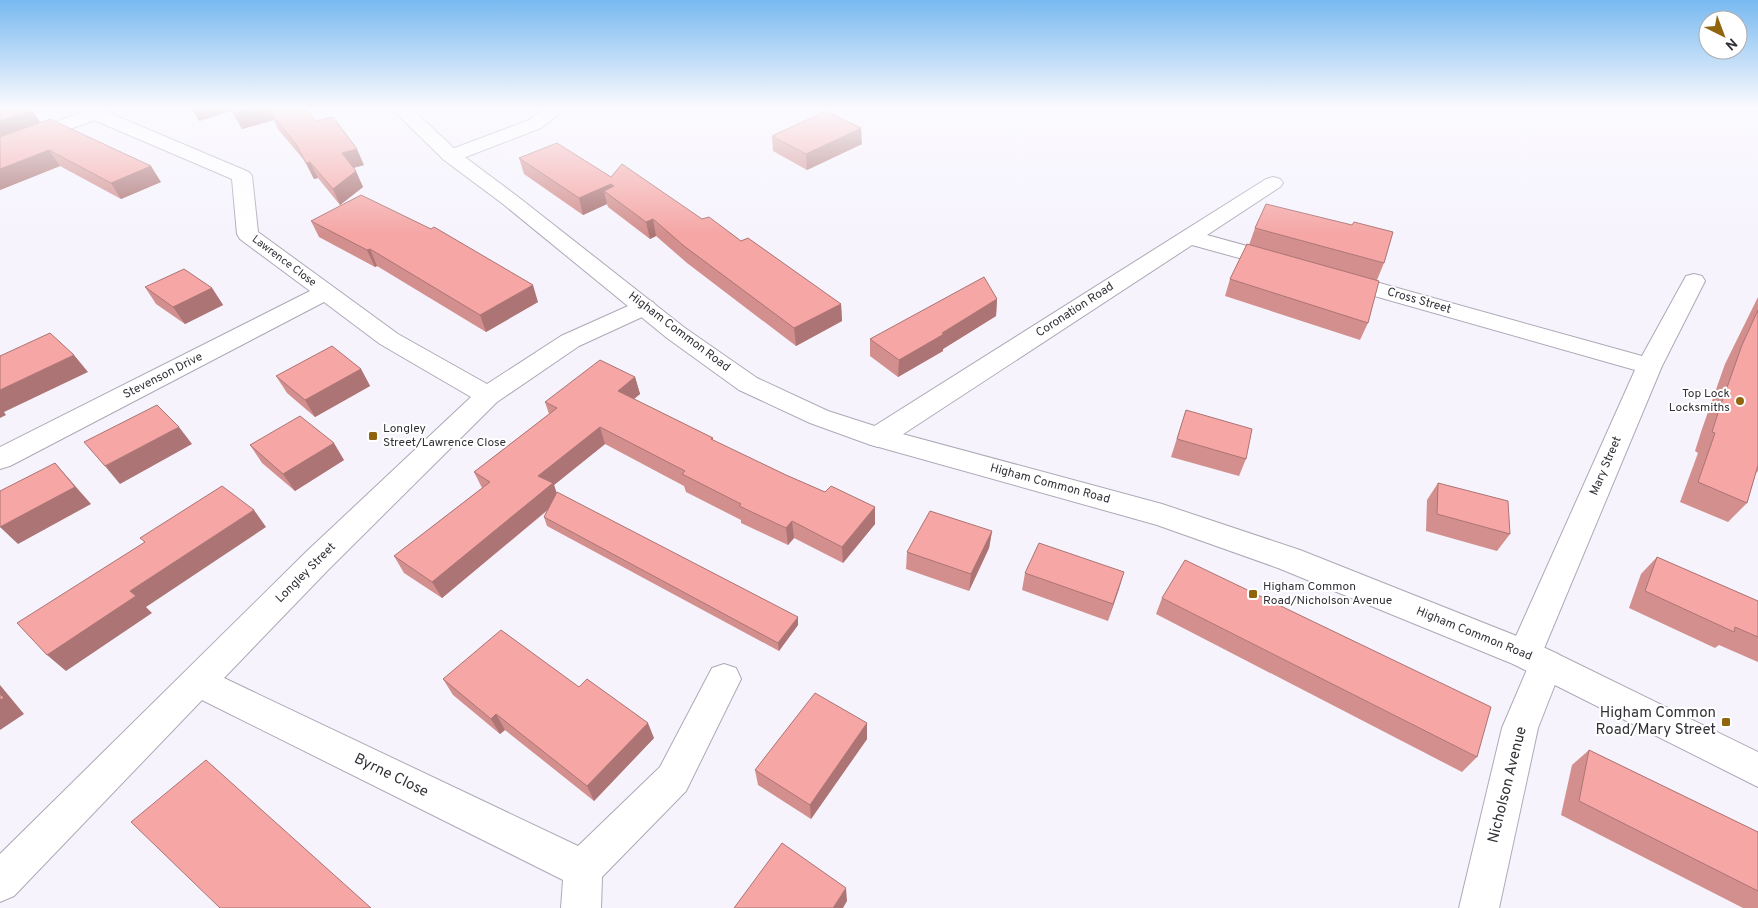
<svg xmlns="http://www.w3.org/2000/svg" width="1758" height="908" font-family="Overpass,sans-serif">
<rect width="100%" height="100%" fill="#f6f3fd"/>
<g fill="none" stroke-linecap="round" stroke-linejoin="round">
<g stroke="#ada9b7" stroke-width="2">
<g id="street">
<polygon points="73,107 95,107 249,172 252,176 258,232 398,334 487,384 561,336 637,302 645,300 653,302 657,307 653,312 579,346 497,402 329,569 224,678 578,846 660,767 712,668 724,664 736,668 741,679 686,791 602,877 601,908 561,908 563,880 202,700 14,896 0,902 0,854 307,551 471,397 380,344 324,302 10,466 0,469 0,447 310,291 240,239 237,234 232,179 94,120 0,156 0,143 80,113"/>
<polygon points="547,107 568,107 541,128 458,160 451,162 444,160 441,156 444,152 529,120"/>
<polygon points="1273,177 1280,179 1283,183 1280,187 1207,235 1287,257 1290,262 1287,267 1279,269 1192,245 888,444 878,447 868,444 864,437 868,430 1266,179"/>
<polygon points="1340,272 1642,356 1686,276 1694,274 1702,276 1705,281 1662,366 1543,651 1546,649 1558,654 1563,664 1538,728 1499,908 1459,908 1502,728 1528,667 1525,668 1513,664 1508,654 1635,370 1332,284 1329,279 1332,274"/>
</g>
</g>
<g stroke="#ada9b7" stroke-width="2">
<polygon id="secondary" points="390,107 410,107 458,152 517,196 685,328 757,378 828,411 884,429 1162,504 1300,550 1537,644 1758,752 1758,787 1513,664 1278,568 1157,525 868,444 810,423 739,390 667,338 503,204 444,160"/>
</g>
<use href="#street" fill="#fff" fill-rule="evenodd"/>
<use href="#secondary" fill="#fff" fill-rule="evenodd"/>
</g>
<g fill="#d38f8e">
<polygon points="190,107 304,107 316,121 364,165 353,168 363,187 340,205 318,178 314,179 304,160 277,128 274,120 242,129 231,111 199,121"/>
<polygon points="41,123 161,182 121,199 60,166 0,190"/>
<polygon points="772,136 862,144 807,170 773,151"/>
<polygon points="519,158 611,177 702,219 741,241 841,304 842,321 796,346 687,263 656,236 650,239 608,207 607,204 583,215 524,174"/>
<polygon points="311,221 538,302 486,332 377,266 375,267 319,237"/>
<polygon points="1255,228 1384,263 1377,280 1368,323 1360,340 1225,296 1230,279 1249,245"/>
<polygon points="145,287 212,288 223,305 185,324 156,304"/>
<polygon points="1758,297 1758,471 1756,473 1747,503 1728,522 1680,502 1698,453 1695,451 1702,429 1725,364"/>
<polygon points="997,299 996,316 943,349 943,351 898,377 870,356 870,339"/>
<polygon points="361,369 370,386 315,417 287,393 276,376"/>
<polygon points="635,377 640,394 634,399 713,438 713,441 786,475 825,492 875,507 875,524 843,563 794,538 788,545 741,523 741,520 686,492 684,486 605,444 554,485 557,494 798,625 779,651 547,526 544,517 548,510 442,598 404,573 394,556 482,488 474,472 549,414 545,402"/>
<polygon points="1186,410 1246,459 1239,476 1171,457"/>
<polygon points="250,445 344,460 295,491 262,463"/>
<polygon points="1438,483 1510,534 1497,551 1426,531 1427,500"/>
<polygon points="992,531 989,548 969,591 906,569 907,552"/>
<polygon points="1657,557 1758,601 1758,662 1719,645 1715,648 1629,608 1641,574"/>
<polygon points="1124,572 1108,621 1022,590 1025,573"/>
<polygon points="1162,598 1477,757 1462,772 1156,614"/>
<polygon points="443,679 579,687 654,738 594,801 505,730 500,734 453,695"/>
<polygon points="867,723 867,739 811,819 758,785 755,770"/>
<polygon points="1589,750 1758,832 1758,908 1743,908 1561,815 1572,765"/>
</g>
<g fill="#ac7474">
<polygon points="192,107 229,107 231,111 199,121"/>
<polygon points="258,107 275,107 281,118 270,112 274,120 242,129 234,113"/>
<polygon points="32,110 42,125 0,141 0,121"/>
<polygon points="861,128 862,144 807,170 806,154"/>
<polygon points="357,149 364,165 349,169 342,153"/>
<polygon points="49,150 60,166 0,190 0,169"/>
<polygon points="310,162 318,178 314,179 306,163"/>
<polygon points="151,166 161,182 121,199 111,183"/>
<polygon points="356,171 363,187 340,205 333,189"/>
<polygon points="611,184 615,199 604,191 607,204 583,215 579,198"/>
<polygon points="653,219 656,236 650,239 646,222"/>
<polygon points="370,249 377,266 375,267 367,250"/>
<polygon points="533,285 538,302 486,332 480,315"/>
<polygon points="212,288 223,305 185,324 173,307"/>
<polygon points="997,299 996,316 943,349 943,351 898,377 899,360"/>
<polygon points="841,304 842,321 796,346 794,328"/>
<polygon points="74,355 88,372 4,412 6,415 0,418 0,390"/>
<polygon points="361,369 370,386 315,417 305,400"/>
<polygon points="635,377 640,394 623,408 618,391"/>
<polygon points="179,427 192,444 120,484 105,466"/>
<polygon points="600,427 605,444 554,485 559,500 442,598 432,582 538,476"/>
<polygon points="334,443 344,460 295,491 283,474"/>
<polygon points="55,463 91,504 18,544 0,527"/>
<polygon points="875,507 875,524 843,563 842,547"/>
<polygon points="254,510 266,527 146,607 152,613 66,671 47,655 130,591"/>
<polygon points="792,521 794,538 788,545 786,528"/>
<polygon points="992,531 989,548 969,591 971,574"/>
<polygon points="1124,572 1119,589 1108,621 1113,604"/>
<polygon points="798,617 798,625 779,651 778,643"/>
<polygon points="0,685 24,714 0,730"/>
<polygon points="496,714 505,730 500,734 491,719"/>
<polygon points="648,723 654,738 594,801 587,786"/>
<polygon points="867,723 867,739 811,819 810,805"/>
<polygon points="846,888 847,901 843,908 833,908"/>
</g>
<g fill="#f5a6a5" stroke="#ac7474">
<polygon points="0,107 27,107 32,110 0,121"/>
<polygon points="230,107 258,107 234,113"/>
<polygon points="276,107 304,107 316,121 333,117 357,149 342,153 356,171 333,189 310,162 306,163 296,144 270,112 277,110"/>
<polygon points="826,111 861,128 806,154 772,136"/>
<polygon points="50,119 151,166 111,183 49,150 0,169 0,137"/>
<polygon points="557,143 611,177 622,164 702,219 709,217 741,241 748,238 841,304 794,328 684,246 653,219 646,222 604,191 614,186 611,184 579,198 519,158"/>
<polygon points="361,195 431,229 434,227 533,285 480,315 370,249 367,250 311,221"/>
<polygon points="1266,204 1352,225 1354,222 1393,232 1384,263 1255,228"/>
<polygon points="1247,244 1379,281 1368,323 1230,279"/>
<polygon points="184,269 212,288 173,307 145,287"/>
<polygon points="984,277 997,299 942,333 944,334 899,360 870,339"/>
<polygon points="1758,310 1758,465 1747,503 1698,482 1715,433 1712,432 1719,410 1742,345"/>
<polygon points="50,333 74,355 0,390 0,356"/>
<polygon points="332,346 361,369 305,400 276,376"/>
<polygon points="600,360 635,377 618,391 713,438 711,439 786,475 825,492 831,486 875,507 842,547 792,521 786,528 739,506 741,504 682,474 685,471 600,427 538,476 553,483 432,582 394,556 490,482 474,472 557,408 545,402"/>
<polygon points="157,405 179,427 105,466 84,442"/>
<polygon points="1186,410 1252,429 1246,459 1177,439"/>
<polygon points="300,416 334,443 283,474 250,445"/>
<polygon points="55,463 75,487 0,527 0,491"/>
<polygon points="1438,483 1508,501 1510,534 1437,514"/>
<polygon points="222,486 254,510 130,591 136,596 47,655 17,623 145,542 140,538"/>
<polygon points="557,492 798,617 778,643 544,517"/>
<polygon points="930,511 992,531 971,574 907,552"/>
<polygon points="1039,543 1124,572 1113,604 1025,573"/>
<polygon points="1657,557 1758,601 1758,637 1735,627 1734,632 1645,591"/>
<polygon points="1185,560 1491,707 1477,757 1162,598"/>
<polygon points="501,630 579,687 587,679 648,723 587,786 496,714 491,719 443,679"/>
<polygon points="815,693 867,723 810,805 755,770"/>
<polygon points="0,694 4,698 0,700"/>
<polygon points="1589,750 1758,832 1758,891 1579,801"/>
<polygon points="206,760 371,908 220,908 131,822"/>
<polygon points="782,843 846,888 833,908 734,908"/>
</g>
<linearGradient id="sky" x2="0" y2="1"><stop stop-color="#78b9f0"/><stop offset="0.46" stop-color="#fbfafe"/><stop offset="1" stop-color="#fbfafe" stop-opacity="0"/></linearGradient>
<rect width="1758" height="234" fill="url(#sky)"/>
<g fill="#91640e" stroke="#fff" stroke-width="2">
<circle cx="1740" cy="401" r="5"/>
<rect x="368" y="431" width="10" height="10" rx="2.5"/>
<rect x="1248" y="589" width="10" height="10" rx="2.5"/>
<rect x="1721" y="717" width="10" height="10" rx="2.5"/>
</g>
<g text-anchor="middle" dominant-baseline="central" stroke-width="4" stroke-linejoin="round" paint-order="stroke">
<g font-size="11" fill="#333137" stroke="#fff">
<text transform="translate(284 261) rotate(37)">Lawrence Close</text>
</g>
<g font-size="12" fill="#333137" stroke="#fff">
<text transform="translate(1419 301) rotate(16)">Cross Street</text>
<text transform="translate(1075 310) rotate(-33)">Coronation Road</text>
<text transform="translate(679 332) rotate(37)">Higham Common Road</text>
<text transform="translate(163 376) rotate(-27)">Stevenson Drive</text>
<text transform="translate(1606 466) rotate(-67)">Mary Street</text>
<text transform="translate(1050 484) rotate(15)">Higham Common Road</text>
<text transform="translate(306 573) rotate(-45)">Longley Street</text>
<text transform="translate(1474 634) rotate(22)">Higham Common Road</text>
</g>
<g font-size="12" fill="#333137" stroke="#fff" text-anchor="start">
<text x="1730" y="394" text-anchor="end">Top Lock<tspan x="1730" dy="14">Locksmiths</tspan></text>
<text x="383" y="429">Longley<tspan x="383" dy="14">Street/Lawrence Close</tspan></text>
<text x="1263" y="587">Higham Common<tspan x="1263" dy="14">Road/Nicholson Avenue</tspan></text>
</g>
<g font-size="15" fill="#333137" stroke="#fff" text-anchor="end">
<text x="1716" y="713">Higham Common<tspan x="1716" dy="17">Road/Mary Street</tspan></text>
</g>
<g font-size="15" fill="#333137" stroke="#fff">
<text transform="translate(391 776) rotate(26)">Byrne Close</text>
<text transform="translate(1508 785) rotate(-76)">Nicholson Avenue</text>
</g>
</g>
<g transform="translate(1723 35) rotate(138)"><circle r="24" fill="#ffffff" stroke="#adadaf"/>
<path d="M0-4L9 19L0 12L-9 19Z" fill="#91640e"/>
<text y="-8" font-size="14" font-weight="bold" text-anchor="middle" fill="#333137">N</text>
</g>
</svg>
